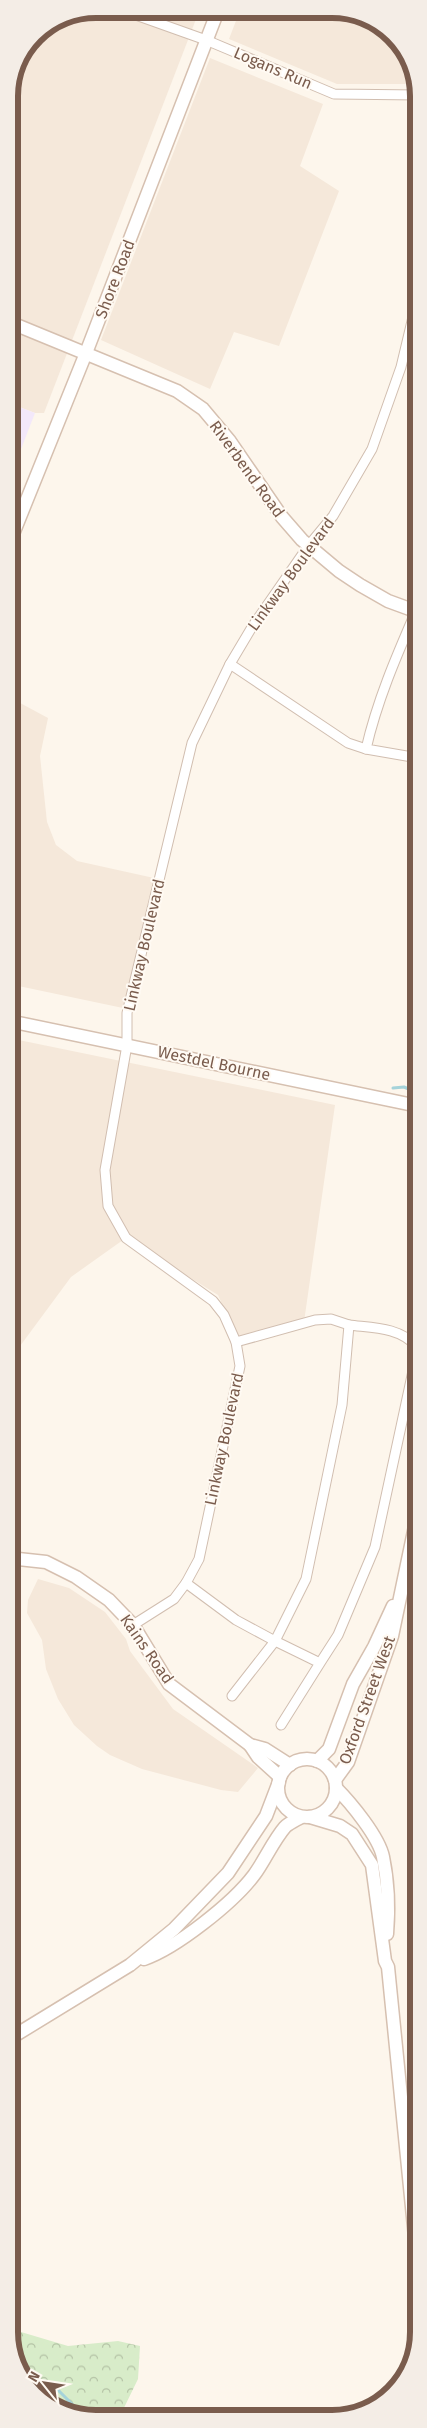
<svg xmlns="http://www.w3.org/2000/svg" width="427" height="2428" font-family="'Fira Sans',sans-serif">
<defs>
<pattern id="forest-crowns" width="20" height="18" patternUnits="userSpaceOnUse" patternTransform="scale(1.25)"><rect width="20" height="18" fill="#d8ecc9"/><path d="M2 6a3 3 0 1 1 6 0M12 15a3 3 0 1 1 6 0" fill="none" stroke="#b4c2a5"/></pattern>
</defs>
<rect width="100%" height="100%" fill="#fdf6ec"/>
<g fill="#f5e8da">
<polygon points="353,12 397,39 408,63 408,84 337,84 229,39 239,13"/>
<polygon points="198,14 44,413 35,413 9,403 9,90 34,34 63,15"/>
<polygon points="210,58 323,104 300,166 339,191 279,346 234,332 210,389 101,340"/>
<polygon points="9,697 48,718 40,756 47,822 56,845 77,861 154,878 123,1008 9,984"/>
<polygon points="9,1038 335,1105 304,1322 239,1342 218,1295 173,1267 130,1235 71,1277 9,1361"/>
<polygon points="38,1579 69,1588 105,1612 126,1639 130,1651 173,1709 258,1768 238,1792 221,1790 142,1769 110,1755 97,1746 74,1725 58,1699 46,1669 42,1640 27,1613 28,1600"/>
</g>
<polygon fill="#f3e8fa" points="9,403 35,413 9,480"/>
<polygon fill="url(#forest-crowns)" points="9,2318 21,2332 68,2346 118,2341 140,2346 138,2379 120,2416 121,2418 79,2418 31,2390 9,2343"/>
<g fill="none" stroke-linecap="round" stroke-linejoin="round">
<g stroke="#a5d3da" stroke-width="3">
<polyline points="393,1088 404,1087 418,1093"/>
<polyline points="22,2371 57,2389 86,2418"/>
</g>
<g stroke="#d1beb0" stroke-width="11">
<g id="street">
<polyline points="133,14 206,40 334,94 418,95"/>
<polyline points="415,79 418,130"/>
<path d="M416,611C396,657 377,701 366,749L418,758"/>
<polyline points="230,664 348,743 366,749"/>
<polyline points="236,1342 315,1320 331,1319 349,1325"/>
<polyline points="186,1583 236,1620 275,1641 232,1696"/>
<polyline points="133,1625 174,1599 186,1583 199,1559 240,1366 236,1342 224,1315 213,1301 126,1238 108,1206 105,1170 127,1045 127,1013 192,743 230,664 252,627 309,545 333,516 372,449 401,367 418,296"/>
<path d="M281,1725L320,1663L275,1641L306,1579L342,1405L349,1325C373,1328 399,1327 416,1346V1357L375,1547L338,1635L320,1663"/>
</g>
</g>
<g stroke="#d6c0b0" stroke-width="15">
<g id="secondary">
<polyline points="9,322 177,391 203,409 229,440 282,517 302,540 339,571 360,585 388,601 418,612"/>
<polyline points="9,544 86,353 217,13"/>
<polyline points="9,1021 418,1106"/>
<polyline points="9,1558 46,1562 76,1577 109,1600 133,1625 169,1684 250,1745 265,1749 290,1765"/>
<polyline points="250,1745 258,1757 280,1777"/>
<circle cx="307" cy="1788" r="29"/>
<polyline points="317,1761 329,1749 353,1684 374,1647 393,1606"/>
<polyline points="335,1780 348,1762 392,1636 418,1512"/>
<path d="M336,1788C351,1803 379,1837 383,1857C388,1881 389,1910 387,1934"/>
<polyline points="310,1817 340,1826 352,1834 372,1865 385,1961 388,1967 418,2267"/>
<path d="M144,1959C176,1948 233,1903 254,1875C265,1860 273,1841 285,1827C289,1823 296,1820 301,1817"/>
<polyline points="9,2039 130,1965 174,1929 228,1873 266,1816 279,1782"/>
</g>
</g>
<use href="#street" stroke="#fff" stroke-width="9"/>
<use href="#secondary" stroke="#fff" stroke-width="12"/>
</g>
<g text-anchor="middle" dominant-baseline="central" stroke-width="4" stroke-linejoin="round" paint-order="stroke">
<g font-size="16" fill="#7a5c4d" stroke="#fffaf3">
<text transform="translate(273 68) rotate(23)">Logans Run</text>
<text transform="translate(115 279) rotate(-69)">Shore Road</text>
<text transform="translate(247 469) rotate(54)">Riverbend Road</text>
<text transform="translate(291 574) rotate(-54)">Linkway Boulevard</text>
<text transform="translate(144 945) rotate(-77)">Linkway Boulevard</text>
<text transform="translate(214 1063) rotate(12)">Westdel Bourne</text>
<text transform="translate(224 1439) rotate(-78)">Linkway Boulevard</text>
<text transform="translate(147 1649) rotate(55)">Kains Road</text>
<text transform="translate(367 1700) rotate(-70)">Oxford Street West</text>
</g>
</g>
<path d="M0 0H427V2428H0ZM96 18H332A78 78 0 0 1 410 96V2332A78 78 0 0 1 332 2410H96A78 78 0 0 1 18 2332V96A78 78 0 0 1 96 18Z" fill="#f4ede6" fill-rule="evenodd"/>
<path fill="none" stroke="#7a5c4d" stroke-width="6" d="M96 18H332A78 78 0 0 1 410 96V2332A78 78 0 0 1 332 2410H96A78 78 0 0 1 18 2332V96A78 78 0 0 1 96 18Z"/>
<g transform="translate(45 2383) rotate(300)" stroke="#fffaf3" stroke-width="4" paint-order="stroke">
<path d="M0-4L9 19L0 12L-9 19Z" fill="#7a5c4d"/>
<text y="-8" font-size="14" font-weight="bold" text-anchor="middle" fill="#7a5c4d">N</text>
</g>
</svg>
